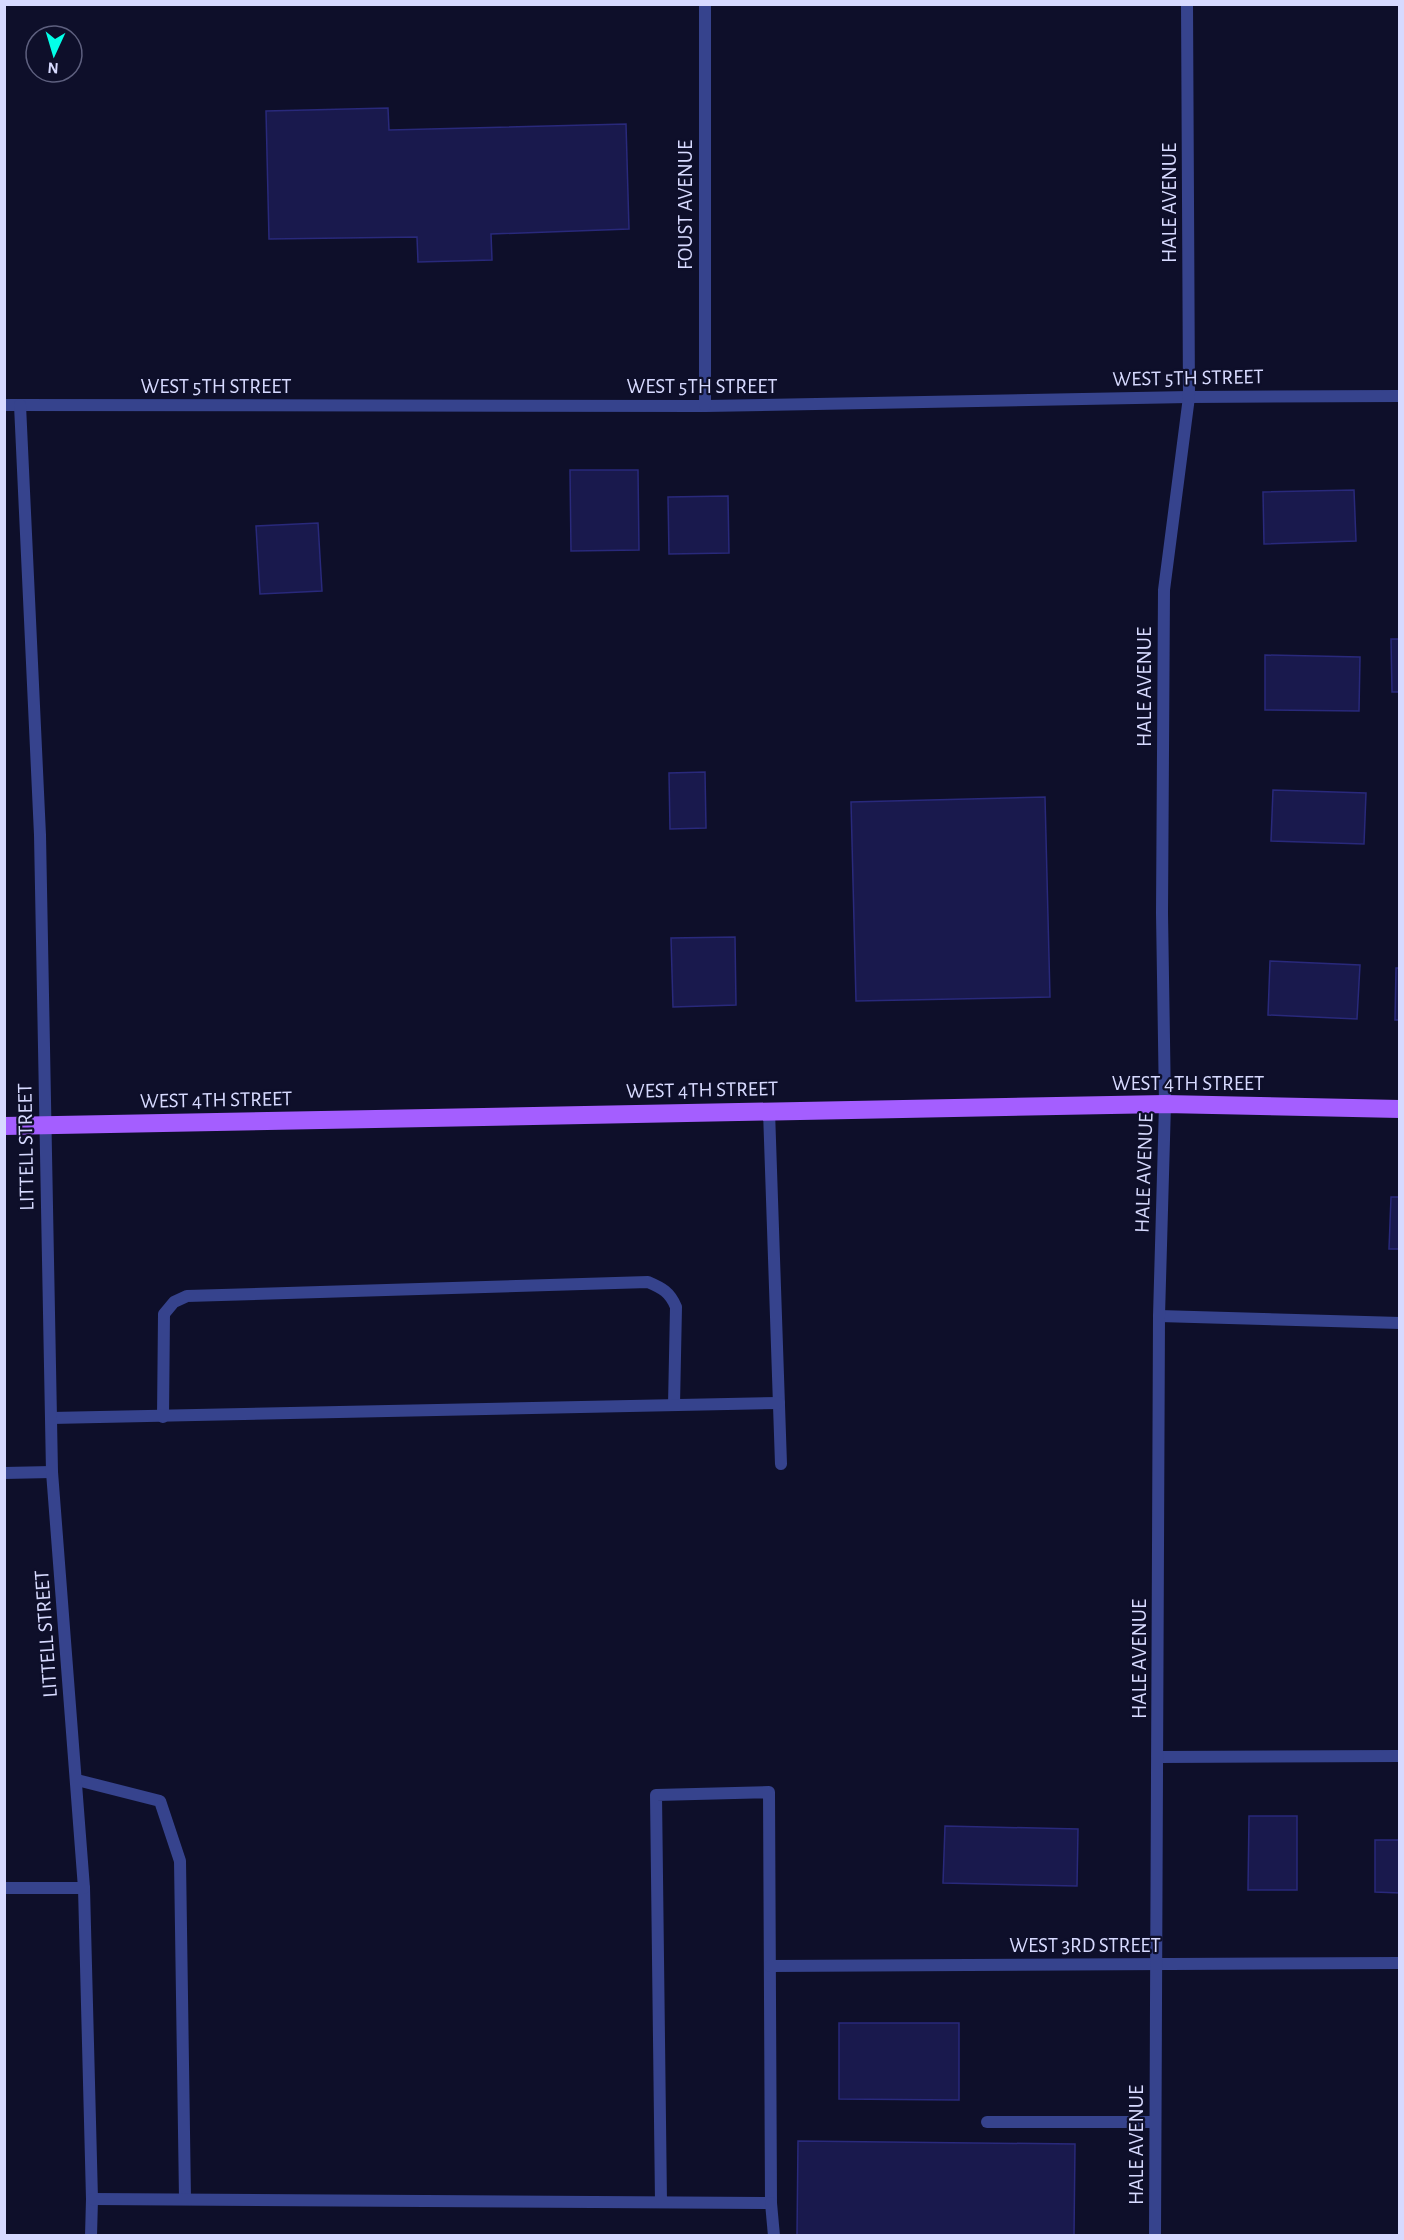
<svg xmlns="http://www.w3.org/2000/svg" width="1404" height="2240" font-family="'Alegreya Sans',sans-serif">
<rect width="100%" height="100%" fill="#0e0f2a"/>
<g fill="#19194d" stroke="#29297b" stroke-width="1.5">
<polygon points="388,108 389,130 626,124 629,229 491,234 492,260 418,262 417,237 269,239 266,111"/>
<polygon points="570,470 638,470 639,550 571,551"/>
<polygon points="1354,490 1356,541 1264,544 1263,492"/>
<polygon points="728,496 729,553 669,554 668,497"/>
<polygon points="318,523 322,591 260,594 256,526"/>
<polygon points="1391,639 1400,639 1400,692 1392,692"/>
<polygon points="1265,655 1360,657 1359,711 1265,710"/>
<polygon points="705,772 706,828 670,829 669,773"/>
<polygon points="1273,790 1366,793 1364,844 1271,841"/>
<polygon points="1045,797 1050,997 856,1001 851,802"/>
<polygon points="735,937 736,1005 673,1007 671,938"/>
<polygon points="1270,961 1360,965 1357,1019 1268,1015"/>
<polygon points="1396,968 1400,968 1400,1020 1395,1020"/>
<polygon points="1391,1197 1400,1197 1400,1249 1389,1249"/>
<polygon points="1249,1816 1297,1816 1297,1890 1248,1890"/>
<polygon points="945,1826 1078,1829 1077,1886 943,1883"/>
<polygon points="1375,1840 1400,1840 1400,1893 1375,1892"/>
<polygon points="839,2023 959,2023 959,2100 839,2099"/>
<polygon points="798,2141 1075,2144 1074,2236 797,2236"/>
</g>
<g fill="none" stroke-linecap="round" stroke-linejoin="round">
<g stroke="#36438d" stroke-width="12">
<polyline points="769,1111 781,1464"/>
<polyline points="1159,1316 1400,1323"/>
<path d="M163,1417L164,1314L174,1302L187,1296L648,1282C662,1288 670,1292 676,1307L674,1405"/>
<polyline points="51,1418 779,1403"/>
<polyline points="1158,1757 1400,1756"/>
<polyline points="77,1780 160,1801 180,1861 185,2199"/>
<polyline points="84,1888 92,2199 91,2236"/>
<polyline points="987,2122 1155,2122"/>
<polyline points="92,2199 771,2203 769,1792 656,1795 661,2202"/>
<polyline points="771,2203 774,2236"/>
</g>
<g stroke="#36438d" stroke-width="12">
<polyline points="4,405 705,406 1189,397 1400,396"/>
<polyline points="705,406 705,4"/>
<polyline points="4,1473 52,1472"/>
<polyline points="4,1888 84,1888 52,1472 40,835 20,405"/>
<polyline points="770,1966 1400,1963"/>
<polyline points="1155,2236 1159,1316 1165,1104 1162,913 1164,590 1189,397 1187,4"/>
</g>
<polyline stroke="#a45eff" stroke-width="18" points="4,1126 1165,1104 1400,1109"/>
</g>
<g text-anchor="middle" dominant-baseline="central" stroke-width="4.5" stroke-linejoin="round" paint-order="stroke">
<g font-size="21" fill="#d7daff" stroke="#0e0f2a">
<text transform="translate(1169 203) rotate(-90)">HALE AVENUE</text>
<text transform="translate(685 205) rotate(-90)">FOUST AVENUE</text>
<text transform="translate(1188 378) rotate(-1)">WEST 5TH STREET</text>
<text x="216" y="386">WEST 5TH STREET</text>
<text x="702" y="386">WEST 5TH STREET</text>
<text transform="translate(1144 687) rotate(-90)">HALE AVENUE</text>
<text x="1188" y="1083">WEST 4TH STREET</text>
<text transform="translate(702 1090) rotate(-1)">WEST 4TH STREET</text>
<text transform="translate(216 1100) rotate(-1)">WEST 4TH STREET</text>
<text transform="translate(26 1147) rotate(-91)">LITTELL STREET</text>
<text transform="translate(1144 1173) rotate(-88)">HALE AVENUE</text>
<text transform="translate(46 1634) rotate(-94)">LITTELL STREET</text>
<text transform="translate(1139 1659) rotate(-90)">HALE AVENUE</text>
<text x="1085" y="1945">WEST 3RD STREET</text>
<text transform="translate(1136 2145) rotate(-90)">HALE AVENUE</text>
</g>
</g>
<rect width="1404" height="2240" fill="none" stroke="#d7daff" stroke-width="12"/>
<g transform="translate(54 54) rotate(184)"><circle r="28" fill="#0e0f2a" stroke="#5e607f" stroke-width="1.5"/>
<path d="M0-4.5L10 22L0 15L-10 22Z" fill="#03ffe8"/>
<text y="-9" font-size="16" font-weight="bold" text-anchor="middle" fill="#d7daff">N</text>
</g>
</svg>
